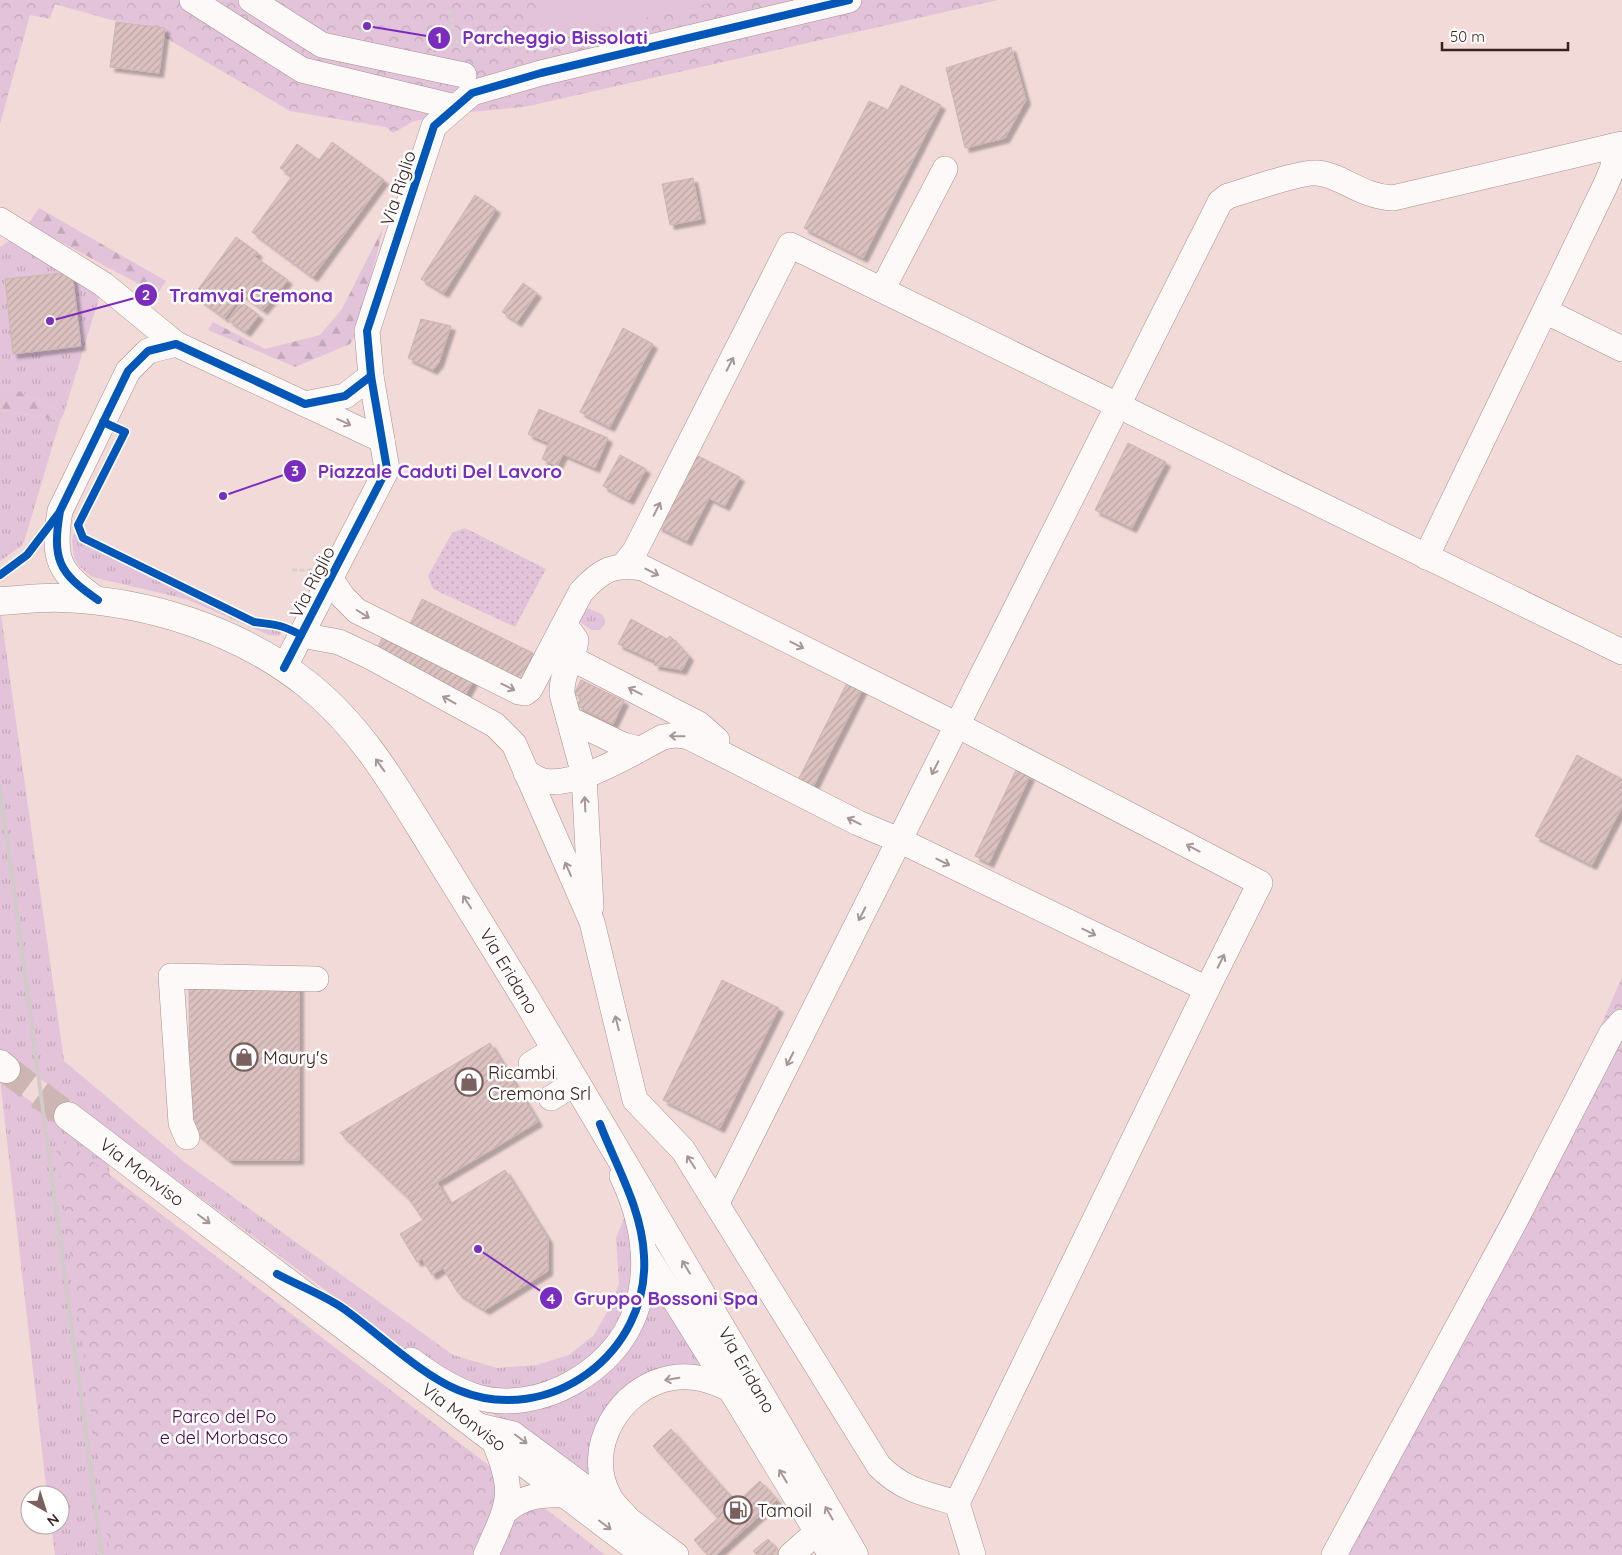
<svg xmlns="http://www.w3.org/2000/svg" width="1622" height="1555" font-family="Quicksand,sans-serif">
<defs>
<pattern id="grass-tufts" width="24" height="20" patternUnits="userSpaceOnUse" patternTransform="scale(1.25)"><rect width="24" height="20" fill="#e2c3d9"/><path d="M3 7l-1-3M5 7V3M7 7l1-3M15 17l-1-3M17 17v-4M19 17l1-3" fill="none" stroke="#c3a7ba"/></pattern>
<pattern id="forest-firs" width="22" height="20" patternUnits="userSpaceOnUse" patternTransform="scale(1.25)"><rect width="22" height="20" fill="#e2c3d9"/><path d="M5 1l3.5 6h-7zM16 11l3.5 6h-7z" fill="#c3a7ba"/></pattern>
<pattern id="park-crowns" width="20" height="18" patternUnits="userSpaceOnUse" patternTransform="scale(1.25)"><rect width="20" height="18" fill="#e2c3d9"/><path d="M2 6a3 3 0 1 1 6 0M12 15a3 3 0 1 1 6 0" fill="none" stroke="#c3a7ba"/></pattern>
<pattern id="garden-dots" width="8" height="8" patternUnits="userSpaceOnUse" patternTransform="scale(1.25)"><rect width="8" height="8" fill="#e2c3d9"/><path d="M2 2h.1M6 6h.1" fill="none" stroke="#c3a7ba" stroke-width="1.8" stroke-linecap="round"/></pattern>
<pattern id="building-hatch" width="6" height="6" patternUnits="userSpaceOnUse" patternTransform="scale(1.25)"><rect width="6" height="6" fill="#dbc1c0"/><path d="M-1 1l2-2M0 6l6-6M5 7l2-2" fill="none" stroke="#bda6a5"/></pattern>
<filter id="shadow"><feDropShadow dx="4.5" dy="4.5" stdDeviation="1" flood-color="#0004"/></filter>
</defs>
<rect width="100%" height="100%" fill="#f2dad8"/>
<g fill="url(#grass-tufts)">
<polygon points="12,239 102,288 64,413 0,382 0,247"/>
<polygon points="0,409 60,421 24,542 20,547 0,561"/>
<polygon points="74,533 80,540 253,625 268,625 282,632 279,636 269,635 186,599 92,577 79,566 74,557 72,540"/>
<polygon points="0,608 64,1061 183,1161 453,1355 497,1368 536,1365 569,1355 594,1335 611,1305 619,1284 616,1238 627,1211 716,1372 621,1392 605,1497 0,1049"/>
<polygon points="586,608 602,614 605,619 605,624 600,630 592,630 580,622 578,616"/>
<polygon points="0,1078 109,1161 129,1555 55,1555 51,1525 60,1525 60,1495 47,1495"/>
</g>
<g fill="url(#forest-firs)">
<polygon points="39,208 166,281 157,294 28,224"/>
<polygon points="383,228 359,328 350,344 295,367 208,330 213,322 265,349 320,335 342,309"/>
<polygon points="0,382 64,413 60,421 0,409"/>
</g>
<g fill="url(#park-crowns)">
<polygon points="0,0 998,0 524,107 460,113 414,121 393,133 386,127 290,111 164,37 165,28 115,21 55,4 50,19 30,15 0,124"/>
<polygon points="1622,977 1622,1555 1322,1555 1591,1049"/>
<polygon points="54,1132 577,1533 605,1555 110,1555"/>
</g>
<polygon fill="url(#garden-dots)" points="465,528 546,569 515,627 433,589 428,576 452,533"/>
<polygon fill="#e2c3d9" points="538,0 723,0 532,44"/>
<g fill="url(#building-hatch)" stroke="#cdb5b4" filter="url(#shadow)">
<polygon points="116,22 165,28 159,73 110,67"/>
<polygon points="1011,47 1026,100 1005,138 965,148 946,68"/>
<polygon points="901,85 941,105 863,258 804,228 869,101 888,110"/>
<polygon points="332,142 384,180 313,277 252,232 292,176 280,168 297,144 319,160"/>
<polygon points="693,178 701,219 670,225 662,184"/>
<polygon points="475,195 496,209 444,293 421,279"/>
<polygon points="236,237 258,253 255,257 288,280 263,310 242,294 225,318 194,295"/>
<polygon points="72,272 81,346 13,354 5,279"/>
<polygon points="523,283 537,293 517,322 502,312"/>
<polygon points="241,302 259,315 246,332 228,320"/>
<polygon points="421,319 451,326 439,362 433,370 408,358"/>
<polygon points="623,328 653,344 610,427 580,412"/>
<polygon points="539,409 608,438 595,468 563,454 557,466 542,459 549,443 528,434"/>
<polygon points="1128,443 1166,462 1132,528 1095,510"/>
<polygon points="694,454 740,477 725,506 709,498 687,541 657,526"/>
<polygon points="620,455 646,469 629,500 603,486"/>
<polygon points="422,599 533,653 520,681 409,626"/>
<polygon points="631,619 667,639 670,636 689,656 682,670 654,665 655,661 618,644"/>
<polygon points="384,634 474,679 466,694 377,649"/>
<polygon points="581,680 624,701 613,724 577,706 581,698 574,694"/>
<polygon points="848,681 863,688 810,793 795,786"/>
<polygon points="1577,755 1622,779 1622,807 1592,865 1535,836"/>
<polygon points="1016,770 1030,776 989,863 975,856"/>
<polygon points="722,980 779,1008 720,1128 663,1100"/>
<polygon points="299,984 299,1160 229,1160 190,1128 189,985"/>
<polygon points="490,1043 538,1122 409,1199 340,1133"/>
<polygon points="505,1170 548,1239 548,1271 485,1310 458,1293 443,1268 432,1275 422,1259 417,1262 400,1234 423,1220 409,1199 437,1182 450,1204"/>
<polygon points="671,1429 721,1486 703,1502 653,1446"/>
<polygon points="760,1481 777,1500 716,1555 708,1555 694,1540 718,1518 703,1502 721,1486 737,1502"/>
<polygon points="768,1539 781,1554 780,1555 757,1555 753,1551"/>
</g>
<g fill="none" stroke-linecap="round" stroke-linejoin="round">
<polyline stroke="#cdb5b3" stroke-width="28" stroke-dasharray="28 14" stroke-linecap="butt" points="6,1069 68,1116"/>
<g stroke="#a7918f" stroke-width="26">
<g id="minor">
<polyline points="192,0 302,70 455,107"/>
<polyline points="251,0 322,45 464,75"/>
<polyline points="0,220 103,284 176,344"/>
<polyline points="882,290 945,169"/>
<polyline points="1545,311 1622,349"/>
<polyline points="305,404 382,440"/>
<polyline points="1426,557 1606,184 1613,167 1614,146"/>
<polyline points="623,566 635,551 790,245 1622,652"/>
<path d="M330,578L343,597L357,611L519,692L525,693L530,689L581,592C602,569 613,564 643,568L957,725L1260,883L1207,989L899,840L858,823L689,737L676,735L663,737C632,753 579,787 544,781C538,780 532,775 526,773"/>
<path d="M98,600C58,573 52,559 60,511L128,371L148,351L176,344L305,404L345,396L371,376"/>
<path d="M562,628L571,633L576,640C574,660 561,672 562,694L584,775L591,907"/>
<path d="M301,635L339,642L371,657L495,725L514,744L592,922L635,1100L683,1150L879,1466C903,1490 925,1494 957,1503L973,1555"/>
<polyline points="571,658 699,724 717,740"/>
<polyline points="284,668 387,469 371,376 367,331 434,126 472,93 541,73 849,0"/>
<polyline points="569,719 623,745 639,749"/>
<polyline points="531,1064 544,1056"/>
<polyline points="551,1098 564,1090"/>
<polyline points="187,1137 181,1123 171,976 316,979"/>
<path d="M717,1203L1220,202L1228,196C1246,191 1302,171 1317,173C1342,175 1361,197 1393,198L1622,144"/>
<polyline points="643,1249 730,1389"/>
<path d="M411,1360C432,1376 452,1389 477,1397C508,1406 544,1399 572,1383C652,1338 659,1254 622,1176"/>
<polyline points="475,1425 513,1434 676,1555"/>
<polyline points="957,1503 1207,989"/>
<path d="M506,1511C524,1495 544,1494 567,1495"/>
<path d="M628,1519C622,1512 613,1504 609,1496C583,1448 620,1387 671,1378C693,1374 710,1380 730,1389L831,1555"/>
<path d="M486,1555C509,1503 517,1494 493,1439"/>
<polyline points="791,1555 817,1532"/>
<polyline points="1334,1555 1515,1221 1611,1034 1622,1022"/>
</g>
</g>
<g stroke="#a7918f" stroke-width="29">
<g id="major">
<path d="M0,601C20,600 41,597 61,598C148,601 239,630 308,685C362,728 396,788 432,846C463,896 494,947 525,997C635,1183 746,1368 854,1555"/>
<polyline points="0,1064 6,1069"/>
<polyline points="68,1116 646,1555"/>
</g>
</g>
<g stroke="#d8d0d0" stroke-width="3" stroke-dasharray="5 2.5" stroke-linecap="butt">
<polyline points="449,10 457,43 463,54"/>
<polyline points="292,570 314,570"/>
</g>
<use href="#minor" stroke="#fdf9f9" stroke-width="25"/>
<use href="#major" stroke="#fdf9f9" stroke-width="28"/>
<polyline stroke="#d2cbca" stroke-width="4" points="0,787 102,1555"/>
<g stroke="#fff" stroke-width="11">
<g id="cycleway">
<path d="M103,422L125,432L78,525L83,538L254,622C276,625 280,624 301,635"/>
<polyline points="0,575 27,555 59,513"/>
<path d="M98,600C58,573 52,559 60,511L128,371L148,351L176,344L305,404L345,396L371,376"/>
<polyline points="284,668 387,469 371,376 367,331 434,126 472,93 541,73 849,0"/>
<path d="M277,1274C299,1286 324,1295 344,1309C379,1334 420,1374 458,1390C549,1428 650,1353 644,1256C642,1209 616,1166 600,1124"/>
</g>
</g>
<use href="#cycleway" stroke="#0057b8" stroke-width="8"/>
</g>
<defs><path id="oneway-shaft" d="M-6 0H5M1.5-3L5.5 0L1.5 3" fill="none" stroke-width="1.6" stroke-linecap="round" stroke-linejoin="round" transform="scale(1.25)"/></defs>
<g stroke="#a59797">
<use href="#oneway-shaft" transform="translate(730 364) rotate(-63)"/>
<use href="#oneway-shaft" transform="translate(344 422) rotate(25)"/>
<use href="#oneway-shaft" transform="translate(657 509) rotate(-63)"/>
<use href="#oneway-shaft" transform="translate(652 572) rotate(27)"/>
<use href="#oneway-shaft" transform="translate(363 614) rotate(32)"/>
<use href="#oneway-shaft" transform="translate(797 645) rotate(27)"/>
<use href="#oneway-shaft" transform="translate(508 687) rotate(26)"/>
<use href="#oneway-shaft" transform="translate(635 691) rotate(-153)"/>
<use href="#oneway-shaft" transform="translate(449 700) rotate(-151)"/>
<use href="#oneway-shaft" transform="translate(677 736) rotate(-179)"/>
<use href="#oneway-shaft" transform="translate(380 765) rotate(-125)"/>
<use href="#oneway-shaft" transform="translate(935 768) rotate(117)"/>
<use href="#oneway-shaft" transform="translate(585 804) rotate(-93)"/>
<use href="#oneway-shaft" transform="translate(854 821) rotate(-154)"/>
<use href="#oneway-shaft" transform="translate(1193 848) rotate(-152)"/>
<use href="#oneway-shaft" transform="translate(943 862) rotate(26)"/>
<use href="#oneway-shaft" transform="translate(568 869) rotate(-114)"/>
<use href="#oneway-shaft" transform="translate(467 902) rotate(-123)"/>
<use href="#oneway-shaft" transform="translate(862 914) rotate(117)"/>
<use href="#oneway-shaft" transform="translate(1089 932) rotate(26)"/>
<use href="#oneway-shaft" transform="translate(1221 961) rotate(-63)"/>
<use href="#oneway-shaft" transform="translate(617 1023) rotate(-104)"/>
<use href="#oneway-shaft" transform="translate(790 1059) rotate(117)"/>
<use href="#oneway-shaft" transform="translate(691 1162) rotate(-123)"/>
<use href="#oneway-shaft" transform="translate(204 1219) rotate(37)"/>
<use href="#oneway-shaft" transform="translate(686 1267) rotate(-121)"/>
<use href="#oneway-shaft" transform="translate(672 1379) rotate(170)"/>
<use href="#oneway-shaft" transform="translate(521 1439) rotate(37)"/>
<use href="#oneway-shaft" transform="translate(783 1476) rotate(-121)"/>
<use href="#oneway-shaft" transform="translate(829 1513) rotate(-120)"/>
<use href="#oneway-shaft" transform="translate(605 1525) rotate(37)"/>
</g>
<defs>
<g id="shop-ring" transform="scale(1.4375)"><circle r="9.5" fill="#fff" stroke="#7a6160" stroke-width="1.5"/><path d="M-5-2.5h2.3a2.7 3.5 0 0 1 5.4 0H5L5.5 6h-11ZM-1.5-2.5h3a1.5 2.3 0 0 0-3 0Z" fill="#7a6160"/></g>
<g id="fuel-ring" transform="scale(1.4375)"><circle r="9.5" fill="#fff" stroke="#7a6160" stroke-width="1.5"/><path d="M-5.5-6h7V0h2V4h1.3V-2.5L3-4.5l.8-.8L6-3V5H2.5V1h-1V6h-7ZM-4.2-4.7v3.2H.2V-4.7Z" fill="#7a6160"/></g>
</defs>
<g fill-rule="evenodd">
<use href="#shop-ring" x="244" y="1057"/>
<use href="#shop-ring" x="469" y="1082"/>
<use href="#fuel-ring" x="738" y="1510"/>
</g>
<g text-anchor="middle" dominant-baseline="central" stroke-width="5" stroke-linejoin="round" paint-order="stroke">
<g font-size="18" fill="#3a201f" stroke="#fff">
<text transform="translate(398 188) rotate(-72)">Via Riglio</text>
<text transform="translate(312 582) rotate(-63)">Via Riglio</text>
<text transform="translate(509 971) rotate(59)">Via Eridano</text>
<text transform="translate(142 1172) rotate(37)">Via Monviso</text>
<text transform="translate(747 1370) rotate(60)">Via Eridano</text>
<text transform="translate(464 1417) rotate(37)">Via Monviso</text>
</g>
<g font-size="18" fill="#3a201f" stroke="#fff" text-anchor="start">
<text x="263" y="1057">Maury's</text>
<text x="488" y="1072">Ricambi<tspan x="488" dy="21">Cremona Srl</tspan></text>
<text x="757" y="1510">Tamoil</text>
</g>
<g font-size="18" fill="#480750" stroke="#fff">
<text x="224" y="1416">Parco del Po<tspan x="224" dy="21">e del Morbasco</tspan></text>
</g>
</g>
<path fill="none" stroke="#7b2cbf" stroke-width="2" d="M367 26L439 38M50 321L146 295M223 496L295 471M478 1249L551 1298"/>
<g fill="#7b2cbf" stroke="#fff" stroke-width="2">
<circle cx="367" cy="26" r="5"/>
<circle cx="50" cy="321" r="5"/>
<circle cx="223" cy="496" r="5"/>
<circle cx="478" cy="1249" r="5"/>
<circle cx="439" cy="38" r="12"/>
<circle cx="146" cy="295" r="12"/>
<circle cx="295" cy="471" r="12"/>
<circle cx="551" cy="1298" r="12"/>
</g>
<g font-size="15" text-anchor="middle" font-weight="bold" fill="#fff">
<text x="439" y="43">1</text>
<text x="146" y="300">2</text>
<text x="295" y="476">3</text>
<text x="551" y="1304">4</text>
</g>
<g font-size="19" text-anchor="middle" font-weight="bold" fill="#7b2cbf" stroke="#fff" stroke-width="5" stroke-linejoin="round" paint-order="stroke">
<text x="555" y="44">Parcheggio Bissolati</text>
<text x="251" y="302">Tramvai Cremona</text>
<text x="440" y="478">Piazzale Caduti Del Lavoro</text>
<text x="666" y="1305">Gruppo Bossoni Spa</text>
</g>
<g transform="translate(45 1510) rotate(141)"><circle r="24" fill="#ffffff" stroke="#b0a6a5"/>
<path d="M0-4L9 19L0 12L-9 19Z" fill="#7a6160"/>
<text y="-8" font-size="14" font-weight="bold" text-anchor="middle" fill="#3a201f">N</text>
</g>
<path d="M1442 42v8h126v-8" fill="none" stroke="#3a201f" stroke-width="2.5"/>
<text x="1450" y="42" font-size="15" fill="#3a201f" stroke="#ffffff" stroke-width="4" paint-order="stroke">50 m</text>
</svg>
